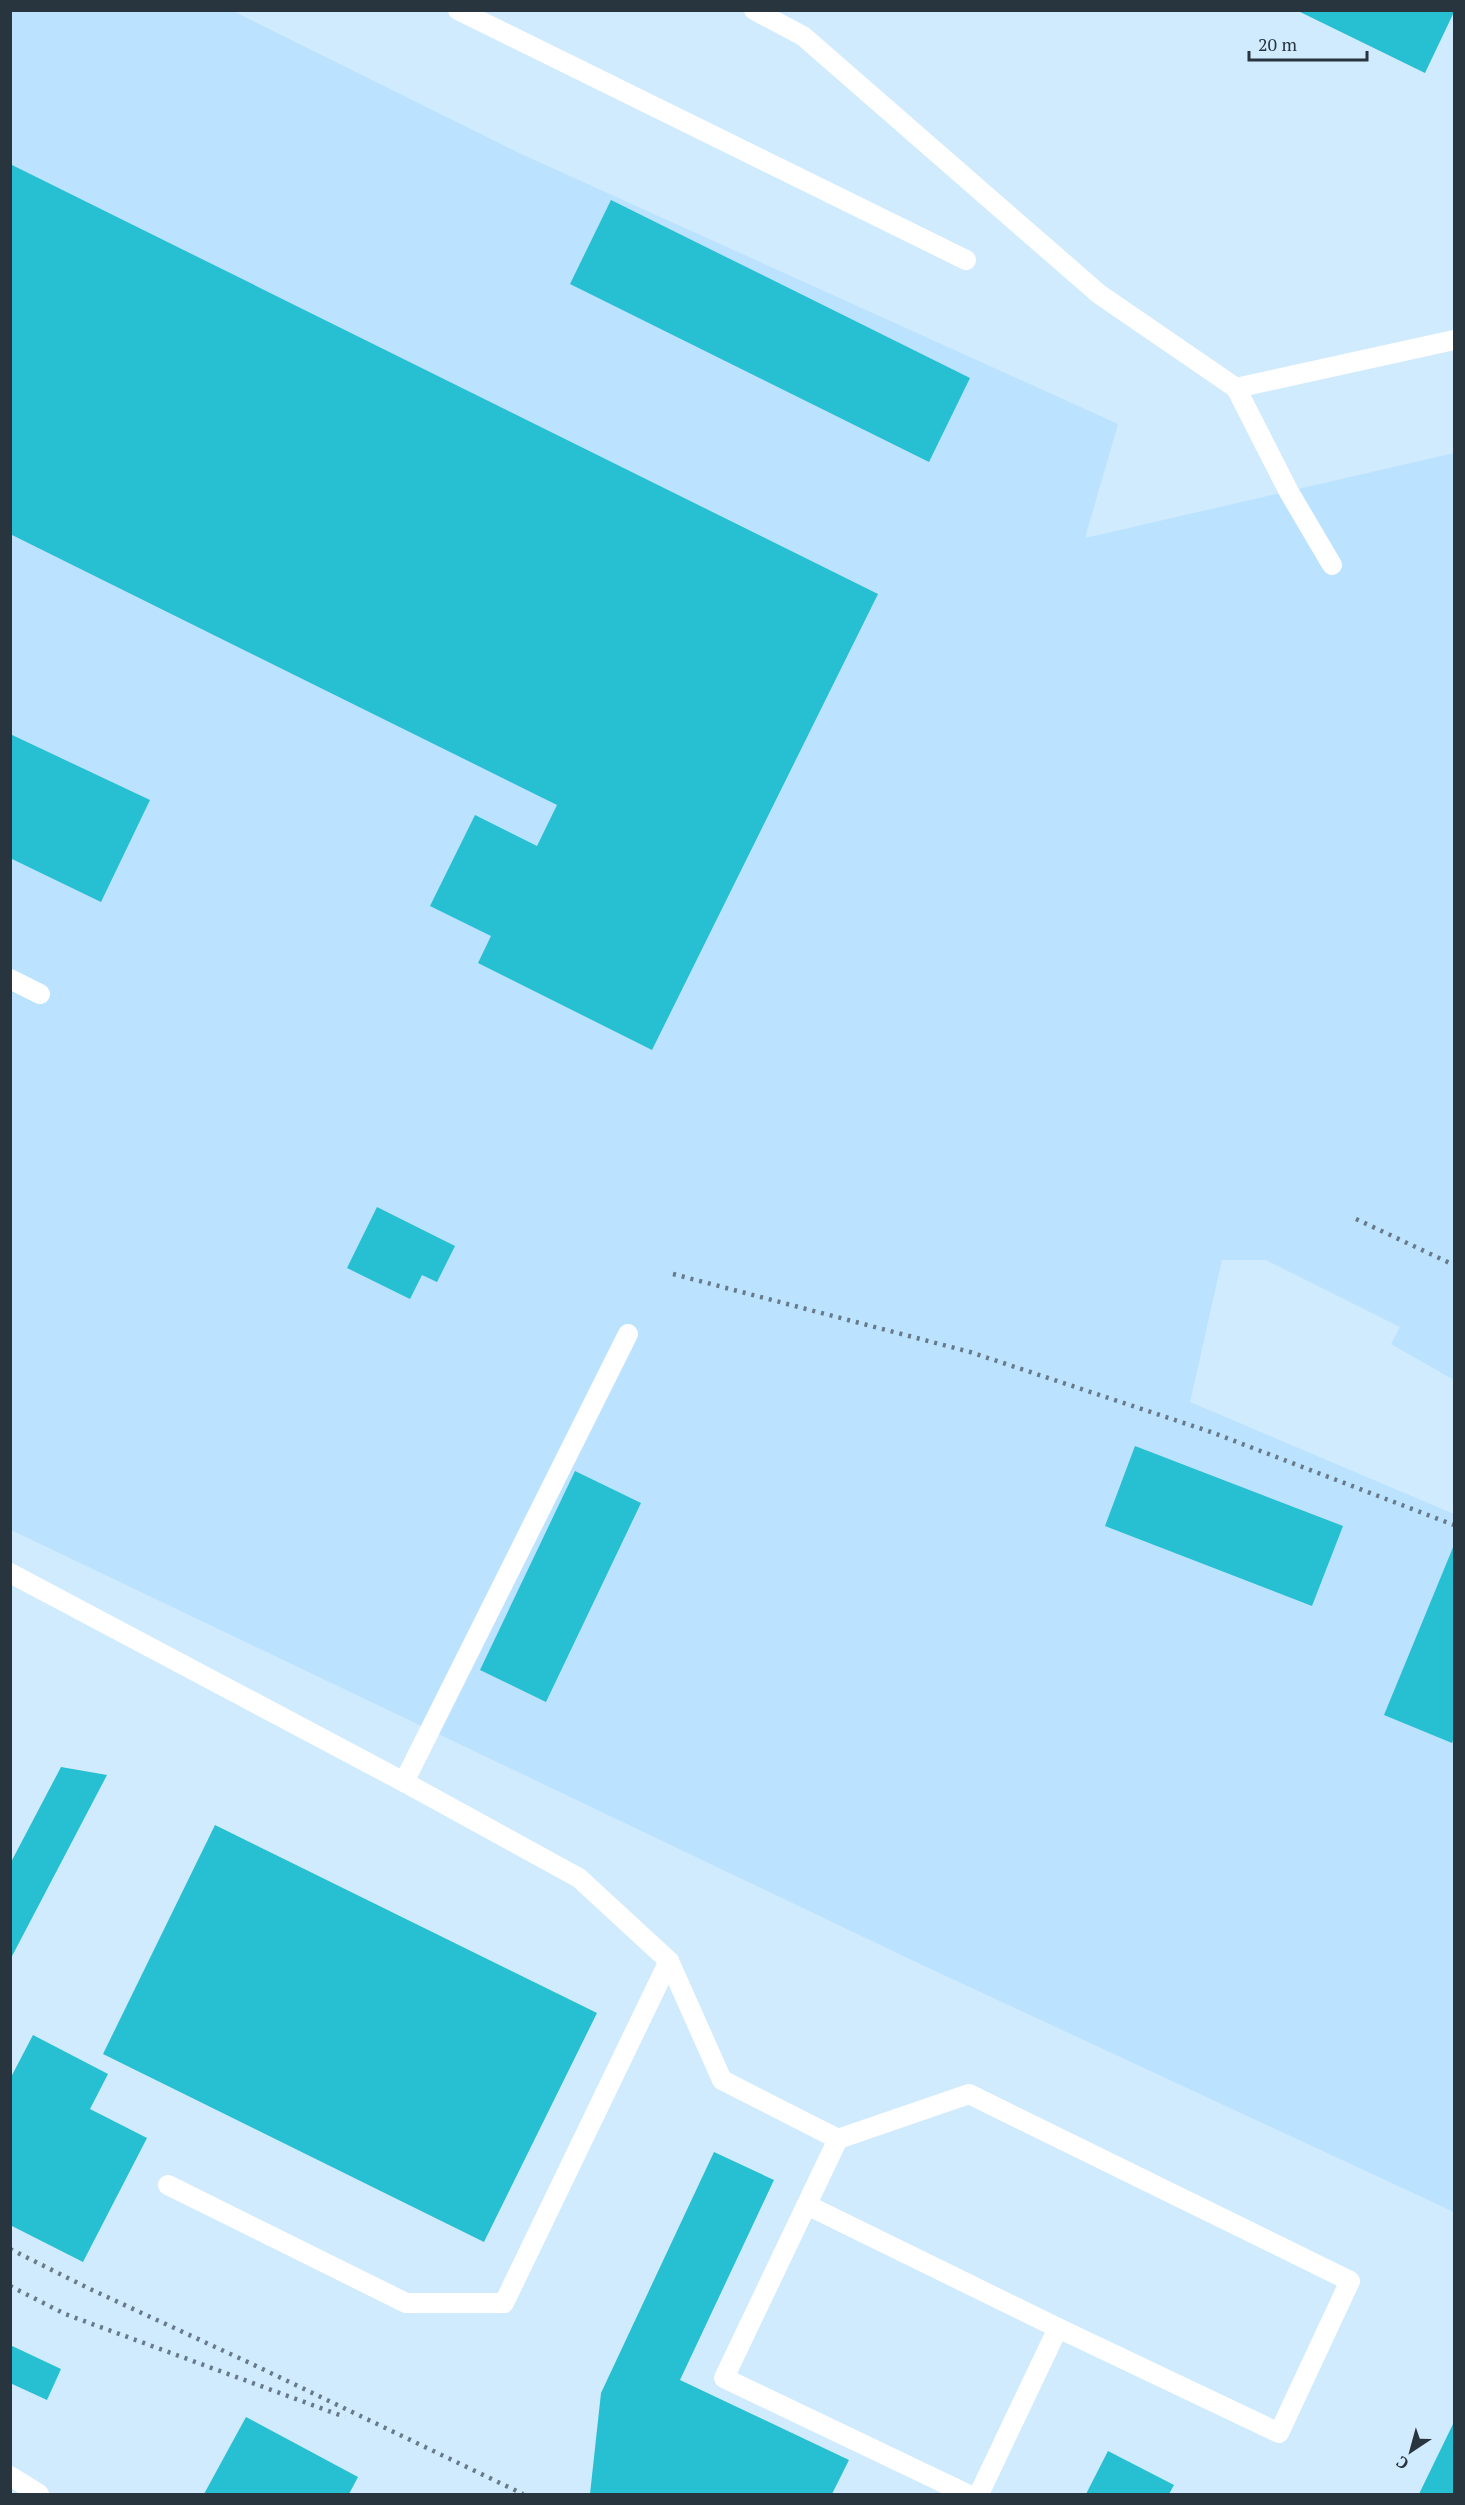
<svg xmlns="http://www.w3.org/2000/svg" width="1465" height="2505" font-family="'PT Serif',serif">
<rect width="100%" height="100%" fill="#d1ebfe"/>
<polygon fill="#bbe2ff" points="10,11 233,11 519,153 1118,424 1085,538 1454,453 1454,1380 1391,1344 1400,1327 1266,1260 1222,1260 1190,1402 1454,1514 1454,2212 920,1964 11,1530"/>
<g fill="#27bfd2">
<polygon points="1296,10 1454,10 1454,12 1425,73"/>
<polygon points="10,164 878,594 652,1050 478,963 491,936 430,906 475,815 537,846 557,805 10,534"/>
<polygon points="611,200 970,378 929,462 570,284"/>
<polygon points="10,734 150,800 101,902 10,858"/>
<polygon points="377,1207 455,1246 437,1282 422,1275 410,1299 347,1268"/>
<polygon points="1135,1446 1343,1526 1312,1606 1105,1526"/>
<polygon points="575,1471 641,1503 546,1702 480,1670"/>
<polygon points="1454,1545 1454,1738 1452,1743 1384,1715"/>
<polygon points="61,1767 107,1775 10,1960 10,1864"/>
<polygon points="215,1825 597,2013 484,2242 103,2054"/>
<polygon points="33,2035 108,2074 90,2109 147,2138 83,2262 10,2225 10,2079"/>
<polygon points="714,2152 774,2180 680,2380 849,2460 832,2494 590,2494 601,2393"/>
<polygon points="10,2345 61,2369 47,2400 10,2383"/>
<polygon points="246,2417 358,2477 349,2494 204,2494"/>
<polygon points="1454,2422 1454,2494 1419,2494"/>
<polygon points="1108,2451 1174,2485 1169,2494 1086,2494"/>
</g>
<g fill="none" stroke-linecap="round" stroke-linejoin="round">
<g stroke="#fff" stroke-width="20">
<polyline points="458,10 966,260"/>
<polyline points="754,10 803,36 1099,294 1236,388 1289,492 1332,565"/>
<polyline points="1236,388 1454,340"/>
<polyline points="10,979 40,994"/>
<polyline points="10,1573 404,1782 579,1878 669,1961 504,2303 406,2303 168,2185"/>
<polyline points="404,1782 628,1334"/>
<polyline points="669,1961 722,2080 838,2139"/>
<polyline points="807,2205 1058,2328"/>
<polyline points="10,2476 39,2494"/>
<polyline points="967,2494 724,2378 838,2139 969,2094 1350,2281 1279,2433 1058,2328 979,2494"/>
</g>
<g stroke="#687a87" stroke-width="4.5" stroke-dasharray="3 6" stroke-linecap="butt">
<polyline points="1356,1219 1454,1265"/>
<polyline points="673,1274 970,1352 1211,1432 1454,1525"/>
<polyline points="10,2249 90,2289 252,2364 523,2494"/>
<polyline points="10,2286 65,2314 345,2417"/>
</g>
</g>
<rect width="1465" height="2505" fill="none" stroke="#28353e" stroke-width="24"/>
<g transform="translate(1411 2451) rotate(216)" stroke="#d1ebfe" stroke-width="4.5" paint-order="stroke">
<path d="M0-4.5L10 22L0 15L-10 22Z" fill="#28353e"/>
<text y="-9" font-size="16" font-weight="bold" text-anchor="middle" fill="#28353e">С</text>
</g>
<path d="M1249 51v9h118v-9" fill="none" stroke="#28353e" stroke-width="3"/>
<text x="1258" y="51" font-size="18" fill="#28353e" stroke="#d1ebfe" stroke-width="4.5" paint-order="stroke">20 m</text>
</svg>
